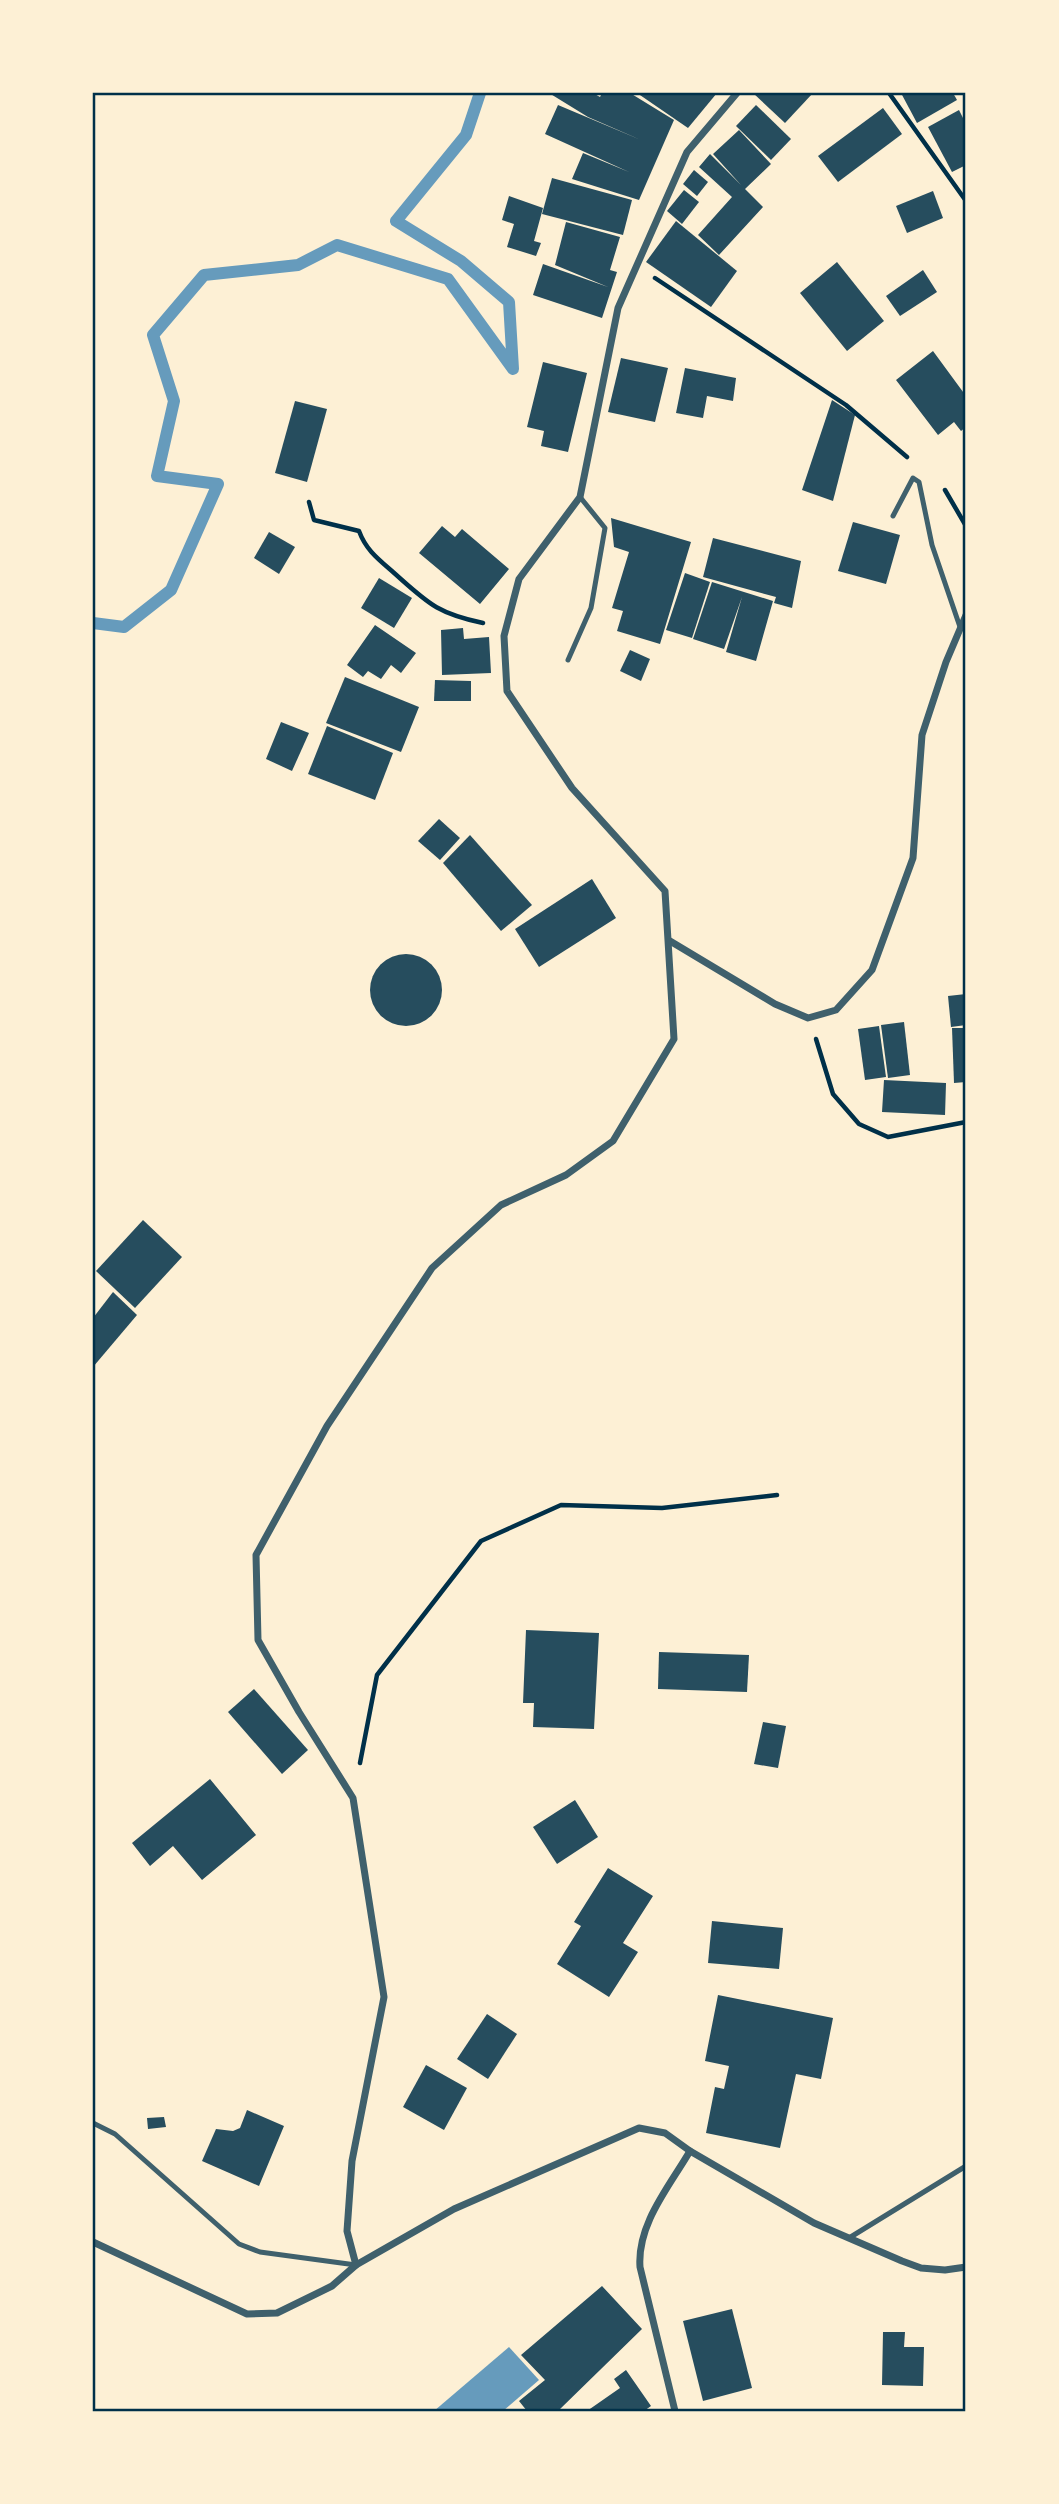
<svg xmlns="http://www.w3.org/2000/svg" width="1059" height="2504" font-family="Helvetica,sans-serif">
<rect width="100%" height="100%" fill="#fdf0d5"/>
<polygon fill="#669bbc" points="509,2347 539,2380 503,2411 434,2411"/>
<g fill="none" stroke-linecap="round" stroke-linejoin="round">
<polyline stroke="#669bbc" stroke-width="12" points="93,623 124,627 171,590 218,484 157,476 174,401 153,335 204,275 298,265 337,245 448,279 513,369 509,302 461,261 396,221 466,135 480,93"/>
</g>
<g fill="#264d5e">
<polygon points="549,93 593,93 600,97 602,93 630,93 674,120 639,200 572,179 583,153 629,172 545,134 558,105 641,140 588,117"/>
<polygon points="637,93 717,93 688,128"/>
<polygon points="753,93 813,93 785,123"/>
<polygon points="901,93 953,93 957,100 917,123"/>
<polygon points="756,105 791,139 771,160 736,126"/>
<polygon points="883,108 902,134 838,182 818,156"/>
<polygon points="959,110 966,124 966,165 952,172 928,127"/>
<polygon points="739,130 771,164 745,189 763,207 719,255 698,235 732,197 699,167 710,154 741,185 713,154"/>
<polygon points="694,170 708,182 697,196 683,184"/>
<polygon points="552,178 632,200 623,235 542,214"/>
<polygon points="684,190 699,202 682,224 667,211"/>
<polygon points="933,191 943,218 907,233 896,206"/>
<polygon points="509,196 543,208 534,241 541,243 536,256 507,247 514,224 502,220"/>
<polygon points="676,221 737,271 711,307 646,262"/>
<polygon points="566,222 620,237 610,270 617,272 602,318 533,295 543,264 608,287 555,265"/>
<polygon points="837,262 884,321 847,351 800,293"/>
<polygon points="923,270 937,292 900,316 886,296"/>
<polygon points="933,351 966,396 966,427 961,431 954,422 938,435 896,380"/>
<polygon points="621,358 668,368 655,422 608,412"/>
<polygon points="543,362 587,373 568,452 541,446 544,431 527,427"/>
<polygon points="685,368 736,378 733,401 707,396 703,418 676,413"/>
<polygon points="832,400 855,415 833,501 802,490"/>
<polygon points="295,401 327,409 307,482 275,473"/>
<polygon points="611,518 691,542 660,644 617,631 623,611 612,608 629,552 614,547"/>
<polygon points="853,522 900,535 886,584 838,571"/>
<polygon points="442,526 455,537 462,529 509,569 480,604 419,553"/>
<polygon points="269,532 295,547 279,574 254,558"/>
<polygon points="713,538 801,561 792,608 774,603 776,597 703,577"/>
<polygon points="685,573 710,582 692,638 666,630"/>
<polygon points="379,578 412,598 394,628 361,608"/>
<polygon points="712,582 773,601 756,661 726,652 742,597 724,649 693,639"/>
<polygon points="375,625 416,653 401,673 391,665 381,679 368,671 363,677 347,665"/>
<polygon points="463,628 464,639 489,637 491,673 442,675 441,630"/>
<polygon points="630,650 650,659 641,681 620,671"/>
<polygon points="345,677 419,707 401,752 326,723"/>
<polygon points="435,680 471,681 471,701 434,701"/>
<polygon points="281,722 309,733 292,771 266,759"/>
<polygon points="327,726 393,753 375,800 308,774"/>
<polygon points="439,819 460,838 440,860 418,841"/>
<polygon points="470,835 532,905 501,931 443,863"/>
<polygon points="592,879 616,918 539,967 515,929"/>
<circle cx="406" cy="990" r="36"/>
<polygon points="966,994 966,1025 951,1027 948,996"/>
<polygon points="904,1022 910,1075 888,1078 881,1025"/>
<polygon points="879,1026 886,1077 865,1080 858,1029"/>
<polygon points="952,1028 966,1028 966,1082 954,1083"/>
<polygon points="884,1080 946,1083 945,1115 882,1112"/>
<polygon points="143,1220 182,1257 135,1308 96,1271"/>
<polygon points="113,1292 137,1315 93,1367 93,1318"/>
<polygon points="526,1630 599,1633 594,1729 533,1727 534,1703 523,1703"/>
<polygon points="659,1652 749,1655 747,1692 658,1689"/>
<polygon points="254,1689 308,1750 282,1774 228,1712"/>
<polygon points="763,1722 786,1726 778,1768 754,1764"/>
<polygon points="210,1779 256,1835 202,1880 173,1846 150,1866 132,1843"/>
<polygon points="575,1800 598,1837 557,1864 533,1827"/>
<polygon points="608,1868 653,1896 623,1943 638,1952 609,1997 557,1964 581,1926 574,1922"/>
<polygon points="712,1921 783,1928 779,1969 708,1963"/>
<polygon points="718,1995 833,2018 821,2079 796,2074 780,2148 706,2133 715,2087 724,2089 729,2066 705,2061"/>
<polygon points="487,2014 517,2034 488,2079 457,2059"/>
<polygon points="426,2065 467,2088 444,2130 403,2107"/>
<polygon points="247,2110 284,2126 259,2186 202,2161 216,2129 233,2131 240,2128"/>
<polygon points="164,2117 166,2127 148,2129 147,2118"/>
<polygon points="602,2286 642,2329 558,2411 527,2411 519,2401 545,2380 521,2355"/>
<polygon points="732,2309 752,2388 703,2401 683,2321"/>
<polygon points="883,2332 905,2332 904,2347 924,2347 923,2386 882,2385"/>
<polygon points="626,2370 651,2406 644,2411 587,2411 620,2388 614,2379"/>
</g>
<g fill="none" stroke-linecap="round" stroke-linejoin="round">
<g stroke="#003049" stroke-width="4.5">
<polyline points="889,93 966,201"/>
<polyline points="655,278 846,405 907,457"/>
<polyline points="945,490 966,526"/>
<path d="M309,502L314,520L359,531C366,550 378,559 393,572C428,603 436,613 483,623"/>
<polyline points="816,1039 833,1094 859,1124 888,1137 966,1122"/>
<polyline points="360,1763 377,1675 481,1541 561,1505 662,1508 777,1495"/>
</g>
<g stroke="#3f606c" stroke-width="5">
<polyline points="893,516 913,478 919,482 932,545 960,627"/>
<polyline points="568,660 591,608 605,528 580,497"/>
<polyline points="93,2123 115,2134 239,2244 260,2252 356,2265"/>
<polyline points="849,2238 966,2166"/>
</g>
<g stroke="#3f606c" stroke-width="7">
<polyline points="670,941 775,1004 808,1018 836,1010 872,970 913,858 922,735 946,662 966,615"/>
<polyline points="93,2242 247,2314 277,2313 332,2286 356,2265 454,2209 639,2128 665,2133 690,2151 814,2223 902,2261 921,2268 945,2270 966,2267"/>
<polyline points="356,2265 347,2231 352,2161 384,1997 353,1798 299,1712 258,1640 256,1555 327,1426 432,1268 501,1205 566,1175 613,1141 674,1039 665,891 572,788 507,691 504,636 519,579 580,497 618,308 687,152 737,93"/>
<path d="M675,2411L640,2267C637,2224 669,2187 690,2151"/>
</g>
</g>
<rect width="1059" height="2504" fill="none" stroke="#fdf0d5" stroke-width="189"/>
<rect x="94" y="94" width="870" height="2316" fill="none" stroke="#003049" stroke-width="2.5"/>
</svg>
